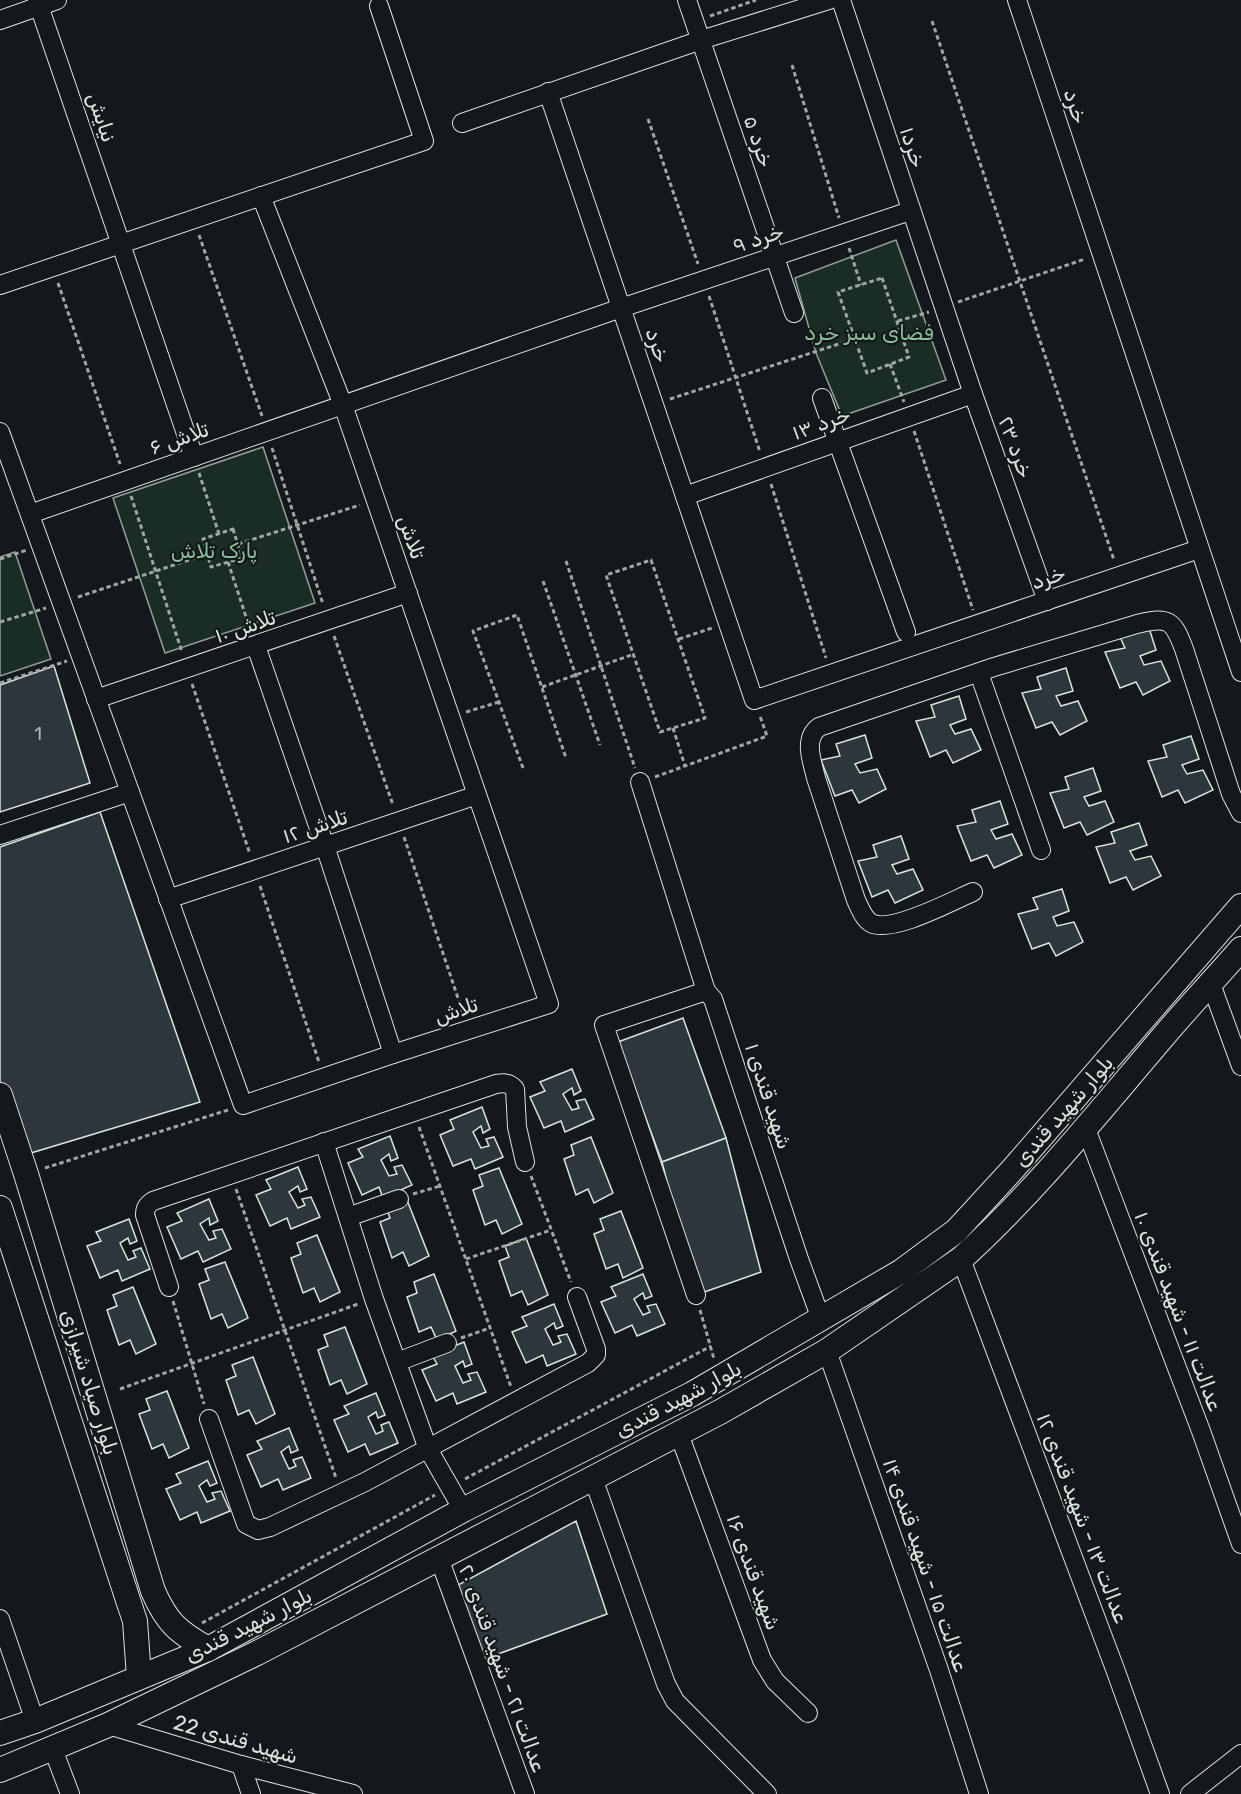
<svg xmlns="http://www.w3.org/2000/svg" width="1241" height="1794" font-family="Rubik,'Noto Sans Arabic',sans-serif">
<rect width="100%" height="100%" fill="#14181c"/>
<g fill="#1a2d24" stroke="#939e99" stroke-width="1.5">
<polygon points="896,240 946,380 842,416 816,353 795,278"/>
<polygon points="263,447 315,603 165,653 113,498"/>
<polygon points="15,552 51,659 0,676 0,557"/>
</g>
<g fill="#2c363c" stroke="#d8e6dc" stroke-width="1.5">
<polygon points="1149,628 1156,650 1140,656 1144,665 1161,661 1170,681 1143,695 1136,682 1120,688 1105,652 1125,648 1120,637"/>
<polygon points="54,666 90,783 0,812 0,685"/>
<polygon points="1066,668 1073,691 1056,696 1061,706 1078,701 1087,721 1060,735 1052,722 1036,728 1022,693 1041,689 1037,677"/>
<polygon points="959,696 966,719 950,725 955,734 971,729 981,750 953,763 946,750 930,757 916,721 935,717 931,705"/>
<polygon points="865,735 872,758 855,764 860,773 877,769 886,789 859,803 852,790 835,796 821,760 840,756 836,744"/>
<polygon points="1191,736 1199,759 1182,765 1187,774 1203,770 1213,790 1185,803 1178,790 1162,797 1148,761 1167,757 1163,745"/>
<polygon points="1093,768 1101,791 1084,797 1089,806 1105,801 1114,822 1087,835 1080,822 1064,828 1050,793 1069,789 1065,777"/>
<polygon points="1000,801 1008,824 991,830 996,839 1012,834 1022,855 994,868 987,855 971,861 957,826 976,822 972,810"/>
<polygon points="100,812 200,1102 21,1156 0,1095 0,847"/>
<polygon points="1139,823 1147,845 1130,851 1135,860 1151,856 1161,876 1133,890 1126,877 1110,883 1096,847 1115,843 1111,832"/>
<polygon points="901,836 909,859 892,865 897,874 913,869 923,890 895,903 888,890 872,897 858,861 877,857 873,845"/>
<polygon points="1062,889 1069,911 1053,917 1057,926 1074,922 1083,942 1056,956 1049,943 1032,949 1018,914 1038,909 1033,898"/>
<polygon points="683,1018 726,1138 662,1162 618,1042"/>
<polygon points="572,1069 581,1091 574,1095 572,1088 563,1094 572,1110 579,1108 576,1101 585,1099 594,1119 565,1132 561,1121 544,1128 530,1097 545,1091 540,1082"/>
<polygon points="482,1107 490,1129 483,1133 481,1126 473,1132 481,1148 489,1146 486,1139 494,1137 503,1157 475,1169 471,1159 453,1166 440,1135 454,1129 450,1120"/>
<polygon points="390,1136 398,1158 391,1161 389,1154 381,1160 389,1176 397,1174 394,1167 402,1165 412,1185 383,1198 379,1187 362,1195 348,1163 363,1157 358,1149"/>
<polygon points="591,1137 613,1193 594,1203 588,1189 576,1195 564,1159 574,1155 571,1145"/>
<polygon points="726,1138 761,1272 696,1295 662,1162"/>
<polygon points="298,1167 307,1189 300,1192 298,1186 289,1192 298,1208 305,1205 302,1199 311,1197 320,1217 291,1229 287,1218 270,1226 256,1195 271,1189 266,1180"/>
<polygon points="499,1168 522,1224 502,1234 496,1220 485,1225 473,1190 483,1186 479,1175"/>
<polygon points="209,1199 218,1221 210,1225 209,1218 200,1224 209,1240 216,1238 213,1231 222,1229 231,1249 203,1262 198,1251 181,1259 167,1227 182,1221 177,1213"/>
<polygon points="407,1200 429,1256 409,1266 403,1252 392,1258 380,1222 390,1218 386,1207"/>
<polygon points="621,1211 643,1268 623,1278 618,1264 606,1269 594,1234 604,1230 600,1219"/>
<polygon points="129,1219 137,1241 130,1244 128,1238 120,1243 128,1260 136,1257 133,1251 141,1248 150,1269 122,1281 118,1270 100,1278 87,1246 101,1241 96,1232"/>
<polygon points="317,1235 340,1292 320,1302 314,1288 303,1293 291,1258 301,1254 297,1243"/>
<polygon points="526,1238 548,1295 528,1305 522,1291 511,1296 499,1261 509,1257 505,1246"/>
<polygon points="225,1262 248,1318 228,1328 222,1314 211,1319 199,1284 209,1280 205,1269"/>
<polygon points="434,1274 456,1331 437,1340 431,1327 419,1332 407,1297 417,1293 414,1282"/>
<polygon points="643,1274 652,1296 645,1299 643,1293 634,1299 643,1315 650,1312 647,1306 656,1304 665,1324 637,1336 632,1325 615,1333 601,1302 616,1296 611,1287"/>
<polygon points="133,1287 156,1344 136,1354 130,1340 119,1345 107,1310 117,1306 113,1295"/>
<polygon points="554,1304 563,1326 556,1329 554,1323 545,1329 553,1345 561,1342 558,1336 567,1334 576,1354 547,1366 543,1355 526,1363 512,1332 527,1326 522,1317"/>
<polygon points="345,1327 367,1384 347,1394 341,1380 330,1385 318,1350 328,1346 324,1335"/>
<polygon points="464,1342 472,1364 465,1367 463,1361 455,1366 463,1383 471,1380 468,1374 477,1372 486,1392 457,1404 453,1393 436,1401 422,1370 437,1364 432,1355"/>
<polygon points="253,1357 275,1414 256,1424 249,1410 238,1415 226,1380 236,1376 232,1365"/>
<polygon points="167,1391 189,1448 169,1458 163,1444 152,1449 139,1414 150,1410 146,1399"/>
<polygon points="376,1393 385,1415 378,1418 376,1412 368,1417 376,1434 383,1431 381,1425 389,1422 398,1443 370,1455 365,1444 348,1452 334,1420 349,1414 344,1406"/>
<polygon points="289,1428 298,1450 291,1453 289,1446 281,1452 289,1469 296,1466 293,1460 302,1457 311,1478 283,1490 278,1479 261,1487 247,1455 262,1449 257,1441"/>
<polygon points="208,1461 217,1483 210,1486 207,1480 199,1486 207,1502 215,1499 212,1493 221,1491 230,1511 201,1523 197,1512 180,1520 166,1489 181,1483 176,1474"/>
<polygon points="576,1521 607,1614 471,1664 447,1591"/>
</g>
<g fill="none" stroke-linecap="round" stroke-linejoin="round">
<g stroke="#d8e6dc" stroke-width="20">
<g id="minor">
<polyline points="37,0 194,457"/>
<polyline points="687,0 794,313"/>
<polyline points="841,0 973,394 1047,601"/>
<polyline points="1017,0 1241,672"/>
<polyline points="0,20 57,0"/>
<polyline points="548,92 754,700 1199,549"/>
<polyline points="462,123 701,40 829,0"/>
<polyline points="0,285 424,141 379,6"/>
<polyline points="822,398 906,632"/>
<polyline points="0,432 243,1105 393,1054 549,1004 343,405 261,196"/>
<polyline points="685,496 973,394"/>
<polyline points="30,514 621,308 910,211"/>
<polyline points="256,646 325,846 393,1054"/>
<polyline points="979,673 1041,850"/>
<polyline points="96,699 408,593"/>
<polyline points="640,782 706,991"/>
<polyline points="0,835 130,792"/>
<path d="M973,892C952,901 891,934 871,923C863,918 860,908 856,900L816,778C812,761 803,739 819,727L994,667L1137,624C1169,616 1173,620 1184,649L1231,794L1241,813"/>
<polyline points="168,899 477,795"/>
<polyline points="1211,984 1241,1066"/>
<polyline points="1086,1129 1201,1431 1241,1544"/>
<polyline points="324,1142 374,1299 428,1449 463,1510"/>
<polyline points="348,1217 399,1199"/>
<polyline points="961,1259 1115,1669 1160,1794"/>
<path d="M169,1287L145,1215C145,1208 147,1205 153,1201L496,1084C503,1083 509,1082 515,1089L517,1127L525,1162"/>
<polyline points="696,1295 604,1025 706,991 713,999 799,1259 821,1319"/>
<polyline points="827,1351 939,1670 979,1794"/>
<polyline points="397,1362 447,1343"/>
<polyline points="209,1419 246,1524 258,1530 270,1527 365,1482 588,1363 596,1355 596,1349 577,1297"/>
<polyline points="679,1434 762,1660 775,1681 808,1713"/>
<polyline points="593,1478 666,1684 675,1701 767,1794"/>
<polyline points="439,1558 525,1794"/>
<polyline points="0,1619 35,1721"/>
<polyline points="108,1725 241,1765 353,1794"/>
<polyline points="53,1749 70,1794"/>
<polyline points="241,1765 251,1794"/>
<polyline points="1190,1794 1241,1754"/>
</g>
</g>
<g stroke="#d8e6dc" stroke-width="26">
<g id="major">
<path d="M0,1095L26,1174L153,1591C167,1623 178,1632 208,1649"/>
<polyline points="0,1208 128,1600 135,1621 139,1677"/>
<polyline points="0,1733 35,1721 208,1649 463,1510 692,1394 902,1271 956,1231 1013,1169 1241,906"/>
<path d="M0,1770L108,1725L257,1653L720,1412L827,1351L961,1259C1035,1192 1097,1114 1162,1038C1187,1008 1215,979 1241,949"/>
</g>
</g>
<g stroke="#9da8a2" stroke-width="3" stroke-dasharray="4.5 3" stroke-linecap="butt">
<polyline points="710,16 756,0"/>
<polyline points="932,21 1114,560"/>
<polyline points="792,65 839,218"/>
<polyline points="648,119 698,264"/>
<polyline points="199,235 262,416"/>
<polyline points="849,248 861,285"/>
<polygon points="882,278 909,357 867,373 838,292"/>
<polyline points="58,283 120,464"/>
<polyline points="709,296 760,452"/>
<polyline points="958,302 1085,259"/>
<polyline points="898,321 929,312"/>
<polyline points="890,364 904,402"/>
<polyline points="670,399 854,339"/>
<polyline points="914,431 973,610"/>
<polyline points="272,448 323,604"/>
<polyline points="199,473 219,534"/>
<polyline points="771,484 826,658"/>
<polyline points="131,496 182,652"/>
<polygon points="233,529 242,558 211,567 203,539"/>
<polyline points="238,544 360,505"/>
<polyline points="0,559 27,550"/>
<polygon points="651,560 705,718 660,732 606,575"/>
<polyline points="566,561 635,768"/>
<polyline points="228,562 250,629"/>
<polyline points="543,581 600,745"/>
<polyline points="78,597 207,554"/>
<polyline points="0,622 46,608"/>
<polyline points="334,636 393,805"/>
<polyline points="679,639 712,628"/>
<polyline points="0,683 67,661"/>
<polyline points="192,684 250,854"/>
<polyline points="542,687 634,654"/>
<polyline points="466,712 499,702"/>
<polyline points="673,728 685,766"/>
<polyline points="523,768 473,631 517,615 566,758"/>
<polyline points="655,777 767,736 760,716"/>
<polyline points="404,837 464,1016"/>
<polyline points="260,886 319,1062"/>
<polyline points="419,1127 511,1387"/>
<polyline points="45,1168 228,1110"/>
<polyline points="531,1176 571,1282"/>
<polyline points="236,1189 336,1478"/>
<polyline points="413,1194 440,1186"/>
<polyline points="466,1259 551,1230"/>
<polyline points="173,1301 204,1404"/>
<polyline points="700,1310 714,1359"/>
<polyline points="461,1338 490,1328"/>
<polyline points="120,1389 358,1304"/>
<polyline points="465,1479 711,1346"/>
<polyline points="202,1623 435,1495"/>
</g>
<use href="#minor" stroke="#14181c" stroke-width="18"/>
<use href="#major" stroke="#14181c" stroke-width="24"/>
</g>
<g text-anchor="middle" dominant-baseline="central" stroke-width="4.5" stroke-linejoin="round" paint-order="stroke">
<g font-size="18" fill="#adbab4">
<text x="38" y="734">1</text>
</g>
<g font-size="21" fill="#d8e6dc" stroke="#14181c">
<text transform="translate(1076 106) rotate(72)">خرد</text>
<text transform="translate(102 117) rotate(71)">نیایش</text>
<text transform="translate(759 141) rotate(71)">خرد ۵</text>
<text transform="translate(913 147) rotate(72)">خرد۱</text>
<text transform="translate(758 238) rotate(-19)">خرد ۹</text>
<text transform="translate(658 345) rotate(71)">خرد</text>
<text transform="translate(821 423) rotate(-20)">خرد ۱۳</text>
<text transform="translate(179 438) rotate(-19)">تلاش ۶</text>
<text transform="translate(1016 447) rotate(70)">خرد ۲۳</text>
<text transform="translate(412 537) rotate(71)">تلاش</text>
<text transform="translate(1048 577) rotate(-19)">خرد</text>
<text transform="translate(245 626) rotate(-19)">تلاش ۱۰</text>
<text transform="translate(315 826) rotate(-18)">تلاش ۱۲</text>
<text transform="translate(456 1010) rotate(-18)">تلاش</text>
<text transform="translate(769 1096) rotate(72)">شهيد قندی ۱</text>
<text transform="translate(1063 1111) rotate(-49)">بلوار شهید قندی</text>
<text transform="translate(1179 1311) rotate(69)">عدالت ۱۱ - شهید قندی ۱۰</text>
<text transform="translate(90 1382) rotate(73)">بلوار صیاد شیرازی</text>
<text transform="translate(678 1399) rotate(-28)">بلوار شهید قندی</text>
<text transform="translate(1083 1518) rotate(69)">عدالت ۱۳ - شهید قندی ۱۲</text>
<text transform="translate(926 1565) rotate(71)">عدالت ۱۵ - شهید قندی ۱۴</text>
<text transform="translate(754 1572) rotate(70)">شهید قندی ۱۶</text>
<text transform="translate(248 1625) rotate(-27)">بلوار شهید قندی</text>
<text transform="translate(503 1668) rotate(70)">عدالت ۲۱ - شهید قندی ۲۰</text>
<text transform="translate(236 1739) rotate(16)">شهید قندی 22</text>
</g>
<g font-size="21" fill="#8ac095" stroke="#14181c">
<text x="869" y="332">فضای سبز خرد</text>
<text x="214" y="550">پارک تلاش</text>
</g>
</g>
</svg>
